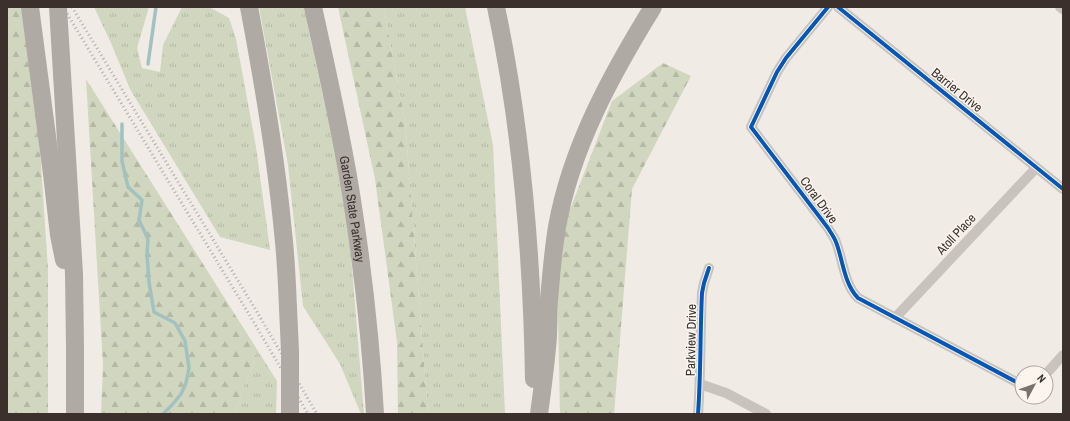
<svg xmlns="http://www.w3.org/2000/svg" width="1070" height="421" font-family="'Archivo Narrow',sans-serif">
<defs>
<pattern id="grass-tufts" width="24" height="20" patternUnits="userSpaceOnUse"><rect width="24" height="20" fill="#d1d6bf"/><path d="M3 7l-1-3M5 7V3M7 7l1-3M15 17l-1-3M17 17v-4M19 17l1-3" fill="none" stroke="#b4b8a4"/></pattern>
<pattern id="forest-firs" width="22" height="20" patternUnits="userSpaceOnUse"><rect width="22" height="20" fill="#d1d6bf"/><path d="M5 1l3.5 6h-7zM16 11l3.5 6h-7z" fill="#b4b8a4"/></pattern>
</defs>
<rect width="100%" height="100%" fill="#f0ebe5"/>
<g fill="url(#grass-tufts)">
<polygon points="94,7 149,7 137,48 142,68 160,72 163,45 182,7 209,7 229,18 236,39 256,147 270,250 220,237 130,89 111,43"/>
<polygon points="259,7 304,7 347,208 364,414 361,414 340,364 303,306 288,165"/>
<polygon points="383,7 465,7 493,145 505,414 428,414 405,121 384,10"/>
<polygon points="258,351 277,381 276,414 234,414"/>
</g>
<g fill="url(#forest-firs)">
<polygon points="7,7 25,7 31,14 48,270 48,414 7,414"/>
<polygon points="338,7 383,7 384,10 405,121 428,414 398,414 397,342 375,179"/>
<polygon points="663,63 691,76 632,189 614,414 560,414 557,266 554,239 571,207 612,101"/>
<polygon points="86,79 258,351 234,414 101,414 103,365"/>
</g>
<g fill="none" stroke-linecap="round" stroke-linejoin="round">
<g stroke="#a1c2c1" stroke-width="3.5">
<polyline points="148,64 156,7"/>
<polyline points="122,124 122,161 128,187 142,200 139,220 148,239 147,254 149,282 154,312 175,323 185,341 189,368 186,383 181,394 172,405 163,414"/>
</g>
<g stroke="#c9c3be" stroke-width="10">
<path d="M828,7L786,58L777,72L751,127L828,228C831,233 834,237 836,242C843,260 844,284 858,298L1022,385"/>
<polyline points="838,7 1063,189"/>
<polyline points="1060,7 1063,9"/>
<polyline points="895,318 1036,168"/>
<polyline points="1046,374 1063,355"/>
<polyline points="700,384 726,393 766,414"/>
<path d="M698,414C701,374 700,333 702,293L704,283L709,268"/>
</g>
<g stroke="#afaaa4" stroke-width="18">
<polyline points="30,7 52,174 59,235 64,260"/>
<polyline points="58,7 74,274 75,347 75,414"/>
<path d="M249,7C263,81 276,157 283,232C286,258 287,283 288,308"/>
<path id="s1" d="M313,7C327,71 342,135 352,200C363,271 371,342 375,414"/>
<path d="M496,7C522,130 532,254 534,379"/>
<path d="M539,414C542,392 545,370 547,348C549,332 548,316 549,300C551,276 553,251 557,227C571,148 611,75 653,7"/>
</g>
<g stroke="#b1aca8" stroke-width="3" stroke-dasharray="1 3" stroke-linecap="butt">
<polyline points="63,7 250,316 308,414"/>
<polyline points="72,7 257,312 317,414"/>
</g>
<polyline stroke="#afaaa4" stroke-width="18" points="288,308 290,351 290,414"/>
<g stroke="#fbf5ee" stroke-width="6">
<g id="cycleway">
<path d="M828,7L786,58L777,72L751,127L828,228C831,233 834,237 836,242C843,260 844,284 858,298L1022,385"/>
<polyline points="838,7 1063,189"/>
<path d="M698,414C701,374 700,333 702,293L704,283L709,268"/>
</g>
</g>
<use href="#cycleway" stroke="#0057b8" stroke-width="4"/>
</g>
<g text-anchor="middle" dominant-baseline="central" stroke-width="3" stroke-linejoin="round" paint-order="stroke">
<g font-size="13" fill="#3b302b" stroke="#fbf5ee">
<text transform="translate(957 90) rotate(39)">Barrier Drive</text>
<text transform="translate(819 200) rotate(54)">Coral Drive</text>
<text stroke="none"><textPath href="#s1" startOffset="206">Garden State Parkway</textPath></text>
<text transform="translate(956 234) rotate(-47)">Atoll Place</text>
<text transform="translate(691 340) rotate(-89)">Parkview Drive</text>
</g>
</g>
<rect width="1070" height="421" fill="none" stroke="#3b302b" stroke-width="16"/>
<g transform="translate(1034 385) rotate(49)"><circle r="19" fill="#fbf5ee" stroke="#aea6a0"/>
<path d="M0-3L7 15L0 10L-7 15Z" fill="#7a716c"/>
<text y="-6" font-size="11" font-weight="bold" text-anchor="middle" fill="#3b302b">N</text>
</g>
</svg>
